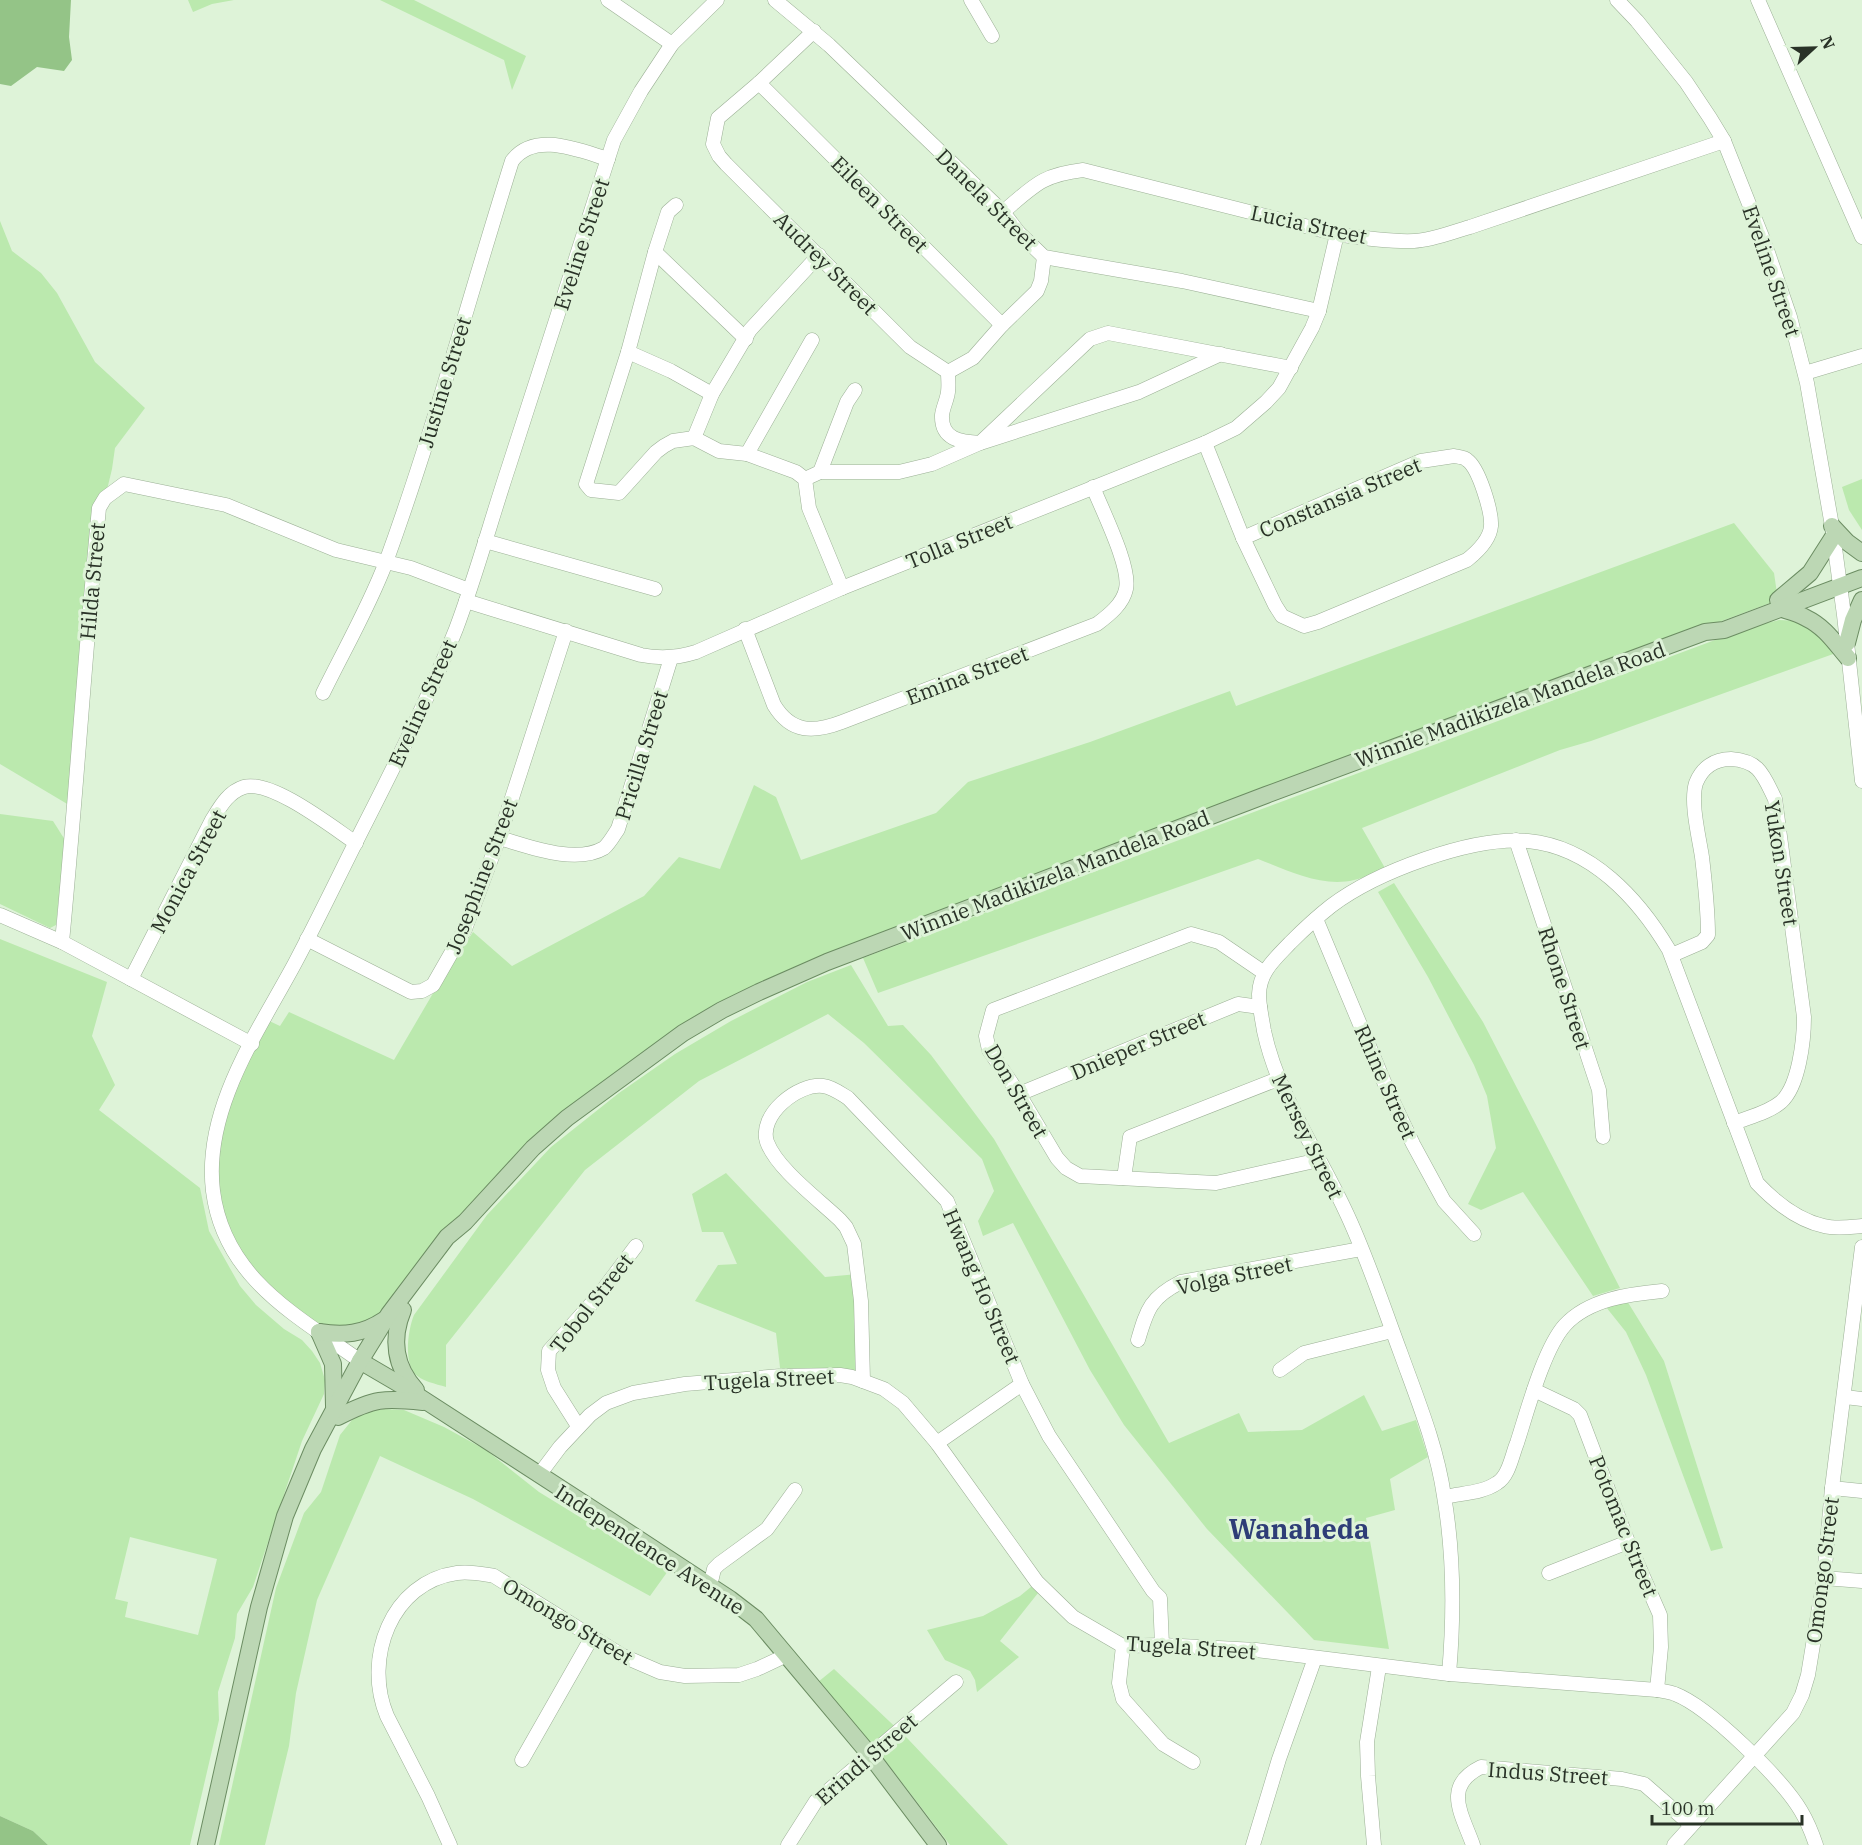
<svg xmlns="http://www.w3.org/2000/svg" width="1862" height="1845" font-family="'IBM Plex Serif',serif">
<rect width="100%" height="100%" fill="#def3d8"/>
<g fill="#bbe9ae" fill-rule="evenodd">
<polygon points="188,0 234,0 212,4 193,12"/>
<polygon points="380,0 414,0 526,56 512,90 504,60"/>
<polygon points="0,221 12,251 41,273 57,293 95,362 145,408 115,448 112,469 105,498 74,808 0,764"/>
<polygon points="1862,479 1862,530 1849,510 1842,487"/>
<polygon points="1734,523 1774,573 1778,600 1719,622 1705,632 722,1010 533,1148 383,1320 319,1332 267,1294 218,1215 215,1135 265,1019 280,1026 289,1012 394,1060 432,995 473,932 512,966 644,896 679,857 720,869 754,785 776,797 801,860 936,813 968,782 1090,742 1230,691 1236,706"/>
<path d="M1779,620C1810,620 1815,632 1836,653L1591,741L1560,750L1362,828L1385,868C1375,872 1365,878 1354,880C1322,888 1287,870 1258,859L878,993L863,958L1715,640L1751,627Z"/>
<polygon points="0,814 53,821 65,840 56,925 50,928 0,904"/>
<polygon points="1394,883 1483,1022 1620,1288 1593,1296 1523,1192 1481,1210 1468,1204 1496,1148 1487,1096 1474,1065 1428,977 1378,892"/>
<path d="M0,939L107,982L92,1036L115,1085L99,1110L200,1188L209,1231L240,1286L256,1305L284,1329L302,1340L312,1351L320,1363L325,1380L324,1394L302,1441L253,1587L237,1614L235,1638L218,1692L219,1720L190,1845H48L33,1831L0,1816ZM130,1537L217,1559L198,1635L125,1617L128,1602L115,1599Z"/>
<path d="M851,965L888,1026L903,1025L931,1055L994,1139L1169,1443L1239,1413L1248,1432L1302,1430L1364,1395L1382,1431L1416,1420L1428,1457L1390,1479L1395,1510L1366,1518L1389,1649L1314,1640L1207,1529L1124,1425L1090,1370L1013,1223L983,1236L978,1221L994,1191L982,1159L864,1043L828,1014L699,1081L585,1170L446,1345V1387C436,1384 421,1381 414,1373C404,1359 408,1330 414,1315L487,1215L551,1147L619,1093L675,1054L731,1021L807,982Z"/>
<polygon points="726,1173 825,1277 858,1274 863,1381 781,1376 776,1333 695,1301 718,1265 737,1264 723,1232 702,1232 692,1194"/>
<polygon points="1624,1296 1664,1361 1723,1548 1711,1551 1646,1375 1626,1332 1602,1302"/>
<polygon points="384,1409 404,1410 444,1427 486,1450 539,1492 668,1571 650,1596 473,1499 380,1456 317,1600 296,1693 289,1746 265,1845 219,1845 276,1588 304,1513 321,1492 340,1435 352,1420 359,1416 370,1411"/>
<polygon points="1037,1582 1042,1588 1000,1641 1019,1657 977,1692 975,1680 970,1671 945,1660 927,1630 983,1616 1020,1596"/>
<polygon points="834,1669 908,1739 1008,1845 950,1845 881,1755 818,1682"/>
</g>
<g fill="#94c487">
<polygon points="0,0 71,0 69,37 72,60 64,71 37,67 11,86 0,84"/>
<polygon points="0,1816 33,1831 48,1845 0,1845"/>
</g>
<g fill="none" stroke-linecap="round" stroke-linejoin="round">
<g stroke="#9cb096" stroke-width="15">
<g id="minor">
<polyline points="608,0 672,44"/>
<polyline points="775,0 829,45 1003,212 1019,233 1044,257 1182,281 1319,311"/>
<polyline points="971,0 992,36"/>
<polyline points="1617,0 1637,21 1686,82 1710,118 1724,141 1765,244 1790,317 1807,383 1832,526 1844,615 1862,781"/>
<polyline points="1758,0 1862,237"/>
<polyline points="814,31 759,83 718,118 713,144 719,156 726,164 910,347 948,372 973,358 1002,325 1037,291 1041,281 1044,257"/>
<polyline points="759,83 1002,325"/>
<polyline points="676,205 668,212 655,252 628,352 586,484 591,490 619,493 656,452 664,446 673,441 694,438 719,451 747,454 796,472 805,479 809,508 842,588"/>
<path d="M1003,212C1034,186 1041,175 1083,170L1337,234C1362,238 1389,242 1414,241C1433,240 1452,232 1470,227L1724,141"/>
<polyline points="655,252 746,339"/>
<polyline points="628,352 671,371 712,394"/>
<path d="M948,372C948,379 949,385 948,392C947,400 943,407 942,415C941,440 961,442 980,443L1090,339L1108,333L1291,368"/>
<polyline points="1805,373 1862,356"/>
<polyline points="694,438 712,394 750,330 819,255"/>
<polyline points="1205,443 1243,538"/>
<polyline points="747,454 812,340"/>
<path d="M1454,456C1458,457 1464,457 1467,460C1479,468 1492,512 1491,526C1490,539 1477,552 1467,560L1318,622L1304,626L1282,616L1275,605L1243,538L1421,461Z"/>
<polyline points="820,472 847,402 855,390"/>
<polyline points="805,479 820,472 899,472 932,464 980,443 1139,392 1221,354"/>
<polyline points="485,541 655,589"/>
<path d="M466,601L641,655C661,659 677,658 696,652L842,588L1205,443L1236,428L1266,402L1279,388L1312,328L1319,311L1337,234"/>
<path d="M745,629L774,705C791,733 813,733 842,722L1097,624C1109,615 1123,604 1126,589C1131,567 1102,510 1093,487"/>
<path d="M323,693C344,650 369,607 386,562C434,430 470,294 512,161C534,131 578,150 608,159"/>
<path d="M499,838C528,846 575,865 604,848C609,844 614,835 618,829L671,658"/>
<polyline points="1516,840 1599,1090 1603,1137"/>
<polyline points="0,915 62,942 252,1044"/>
<polyline points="1316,919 1387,1089 1413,1144 1444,1201 1474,1234"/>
<polyline points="307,939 411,992 422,991 433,985 465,929 499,838 566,631"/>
<path d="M62,942C76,798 85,653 99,508L105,498L124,484L226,505L336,550L411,568L469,590"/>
<path d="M1672,955L1702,942L1708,935C1708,908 1705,883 1702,857C1699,837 1690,802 1696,783C1702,768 1714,759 1731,759C1760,761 1763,775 1775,799L1804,1017C1804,1040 1799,1086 1781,1102C1768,1113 1749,1117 1734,1123"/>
<polyline points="1263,972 1219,942 1191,934 993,1010 986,1036 989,1050 1019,1094 1057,1158 1066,1168 1080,1176 1216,1183 1319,1160"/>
<path d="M131,979L212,820C220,807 228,792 244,787C271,779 332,827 356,843"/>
<polyline points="1019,1094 1238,1004 1260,1007"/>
<polyline points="1124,1178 1130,1137 1278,1079"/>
<path d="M1138,1340C1147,1309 1151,1297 1181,1282L1361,1249"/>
<path d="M360,1361C296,1315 224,1278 213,1191C203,1109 258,1032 295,963C320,916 342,869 366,822C398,759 430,695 456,629C476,576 491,520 509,466C544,357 579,248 614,140L641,91L672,44L717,0"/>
<polyline points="1280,1370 1304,1353 1392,1331"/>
<path d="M863,1381L861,1301L854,1244L846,1227L840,1220C818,1199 777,1169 767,1142C758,1115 798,1083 823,1086C832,1087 840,1093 848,1098L947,1201L1022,1384L1049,1436L1153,1591L1160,1598L1162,1645"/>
<polyline points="1534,1390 1574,1409 1580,1415 1628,1542 1660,1615 1661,1647 1657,1690"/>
<polyline points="1845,1397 1862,1399"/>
<polyline points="578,1426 554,1388 548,1370 549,1351 600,1294 636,1246"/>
<polyline points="937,1443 1022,1384"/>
<path d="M539,1475L560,1447L590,1415L606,1403L633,1393L685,1384L781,1376L840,1375L852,1377L884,1389L903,1403L937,1443L1037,1582L1073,1617L1123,1646L1162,1645L1256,1650L1449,1674L1657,1690C1662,1691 1669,1692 1675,1694C1709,1707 1782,1779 1801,1811C1807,1821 1812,1833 1816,1845"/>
<polyline points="1832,1488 1862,1491"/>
<path d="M1445,1497C1461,1493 1483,1493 1497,1483C1509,1476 1512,1455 1517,1443C1527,1412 1544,1348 1565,1325C1589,1299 1630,1294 1662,1291"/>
<polyline points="1549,1573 1628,1542"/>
<polyline points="1824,1578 1862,1581"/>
<polyline points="710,1586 714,1569 719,1564 767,1529 795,1490"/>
<polyline points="1123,1646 1119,1683 1123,1699 1163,1744 1193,1762"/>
<path d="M1449,1674C1454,1616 1454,1554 1444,1496C1437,1447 1418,1401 1401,1354C1383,1306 1367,1256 1345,1210C1317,1150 1278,1096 1264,1031C1262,1018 1259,1006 1259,994C1260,971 1275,959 1290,943C1303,930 1317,917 1331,906C1376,872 1472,836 1528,841C1591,847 1638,898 1669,950L1757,1183C1775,1202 1797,1220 1824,1226C1836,1229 1850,1227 1862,1226"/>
<polyline points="522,1760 592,1637"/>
<path d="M450,1845L428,1796L387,1716C363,1659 391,1582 457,1573C470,1571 482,1574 494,1576L623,1656L660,1672L685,1676L739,1675L757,1669L787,1655"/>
<polyline points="788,1845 816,1801 956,1682"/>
<polyline points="1253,1845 1279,1759 1315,1658"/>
<polyline points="1374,1845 1368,1776 1367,1742 1379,1667"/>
<path d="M1473,1845C1462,1814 1442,1786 1481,1767L1622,1779L1644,1784L1691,1825"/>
<polyline points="1674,1845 1793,1713 1802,1695 1808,1675 1824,1578 1832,1488 1862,1247"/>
</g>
</g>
<g stroke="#6b8c62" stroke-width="18">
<g id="major">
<polyline points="1832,526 1847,542 1862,553"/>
<polyline points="1778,600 1810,573 1833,537"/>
<path d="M1779,608C1788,611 1798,613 1806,618C1825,627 1835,643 1848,658"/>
<polyline points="1847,643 1853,620 1862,600"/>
<path d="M403,1310C391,1339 395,1367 416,1390"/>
<polyline points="319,1332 333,1364 334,1406"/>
<path d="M319,1332C344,1336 363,1334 384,1320"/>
<polyline points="360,1361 401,1385 608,1519 730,1599 756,1619 870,1755 938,1845"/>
<path d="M338,1417C375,1398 383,1398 423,1402"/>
<polyline points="206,1845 259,1607 285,1516 313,1449 360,1361 389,1314 447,1237 465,1222 533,1148 567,1118 683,1033 722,1010 759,992 827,962 1266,795 1705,632 1724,630 1862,578"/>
</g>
</g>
<use href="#minor" stroke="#fff" stroke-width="14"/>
<use href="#major" stroke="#bcd7b4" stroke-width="16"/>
</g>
<g text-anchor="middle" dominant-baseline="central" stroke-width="6" stroke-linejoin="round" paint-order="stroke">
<g font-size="21" fill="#293227" stroke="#def3d8">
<text transform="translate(987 199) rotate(45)">Danela Street</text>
<text transform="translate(880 204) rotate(45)">Eileen Street</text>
<text transform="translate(1309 224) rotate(12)">Lucia Street</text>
<text transform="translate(581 244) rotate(-72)">Eveline Street</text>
<text transform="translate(826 263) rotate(45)">Audrey Street</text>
<text transform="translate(1772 271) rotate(71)">Eveline Street</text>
<text transform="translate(444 382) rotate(-73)">Justine Street</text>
<text transform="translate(1340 497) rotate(-23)">Constansia Street</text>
<text transform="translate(959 541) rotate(-22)">Tolla Street</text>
<text transform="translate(92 581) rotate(-85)">Hilda Street</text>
<text transform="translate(967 675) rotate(-21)">Emina Street</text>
<text transform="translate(422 703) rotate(-66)">Eveline Street</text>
<text transform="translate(1510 704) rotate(-20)">Winnie Madikizela Mandela Road</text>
<text transform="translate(641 755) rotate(-73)">Pricilla Street</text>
<text transform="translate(1782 863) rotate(81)">Yukon Street</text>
<text transform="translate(188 871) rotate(-62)">Monica Street</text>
<text transform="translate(1055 875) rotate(-21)">Winnie Madikizela Mandela Road</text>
<text transform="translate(481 876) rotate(-69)">Josephine Street</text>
<text transform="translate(1565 988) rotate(72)">Rhone Street</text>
<text transform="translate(1138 1045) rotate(-23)">Dnieper Street</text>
<text transform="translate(1386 1082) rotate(66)">Rhine Street</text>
<text transform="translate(1017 1091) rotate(60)">Don Street</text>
<text transform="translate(1308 1136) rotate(64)">Mersey Street</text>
<text transform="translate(1234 1275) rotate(-12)">Volga Street</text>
<text transform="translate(982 1286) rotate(67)">Hwang Ho Street</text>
<text transform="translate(591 1303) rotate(-52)">Tobol Street</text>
<text transform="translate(769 1379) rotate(-3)">Tugela Street</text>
<text transform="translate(1624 1526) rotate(68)">Potomac Street</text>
<text transform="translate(650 1549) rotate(33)">Independence Avenue</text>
<text transform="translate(1822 1570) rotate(-83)">Omongo Street</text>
<text transform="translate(568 1621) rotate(31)">Omongo Street</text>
<text transform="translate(1191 1647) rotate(4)">Tugela Street</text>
<text transform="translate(866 1759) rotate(-41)">Erindi Street</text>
<text transform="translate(1548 1773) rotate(4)">Indus Street</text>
</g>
<g font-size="27" font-weight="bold" fill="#2e3d77" stroke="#def3d8">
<text x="1299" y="1528">Wanaheda</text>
</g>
</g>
<g transform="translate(1814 48) rotate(68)" stroke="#def3d8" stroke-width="4.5" paint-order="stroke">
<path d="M0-4.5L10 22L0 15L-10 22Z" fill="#293227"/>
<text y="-9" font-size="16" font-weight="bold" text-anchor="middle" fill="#293227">N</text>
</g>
<path d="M1652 1815v9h150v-9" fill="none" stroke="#293227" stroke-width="3"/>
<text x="1661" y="1815" font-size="18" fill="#293227" stroke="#def3d8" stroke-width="4.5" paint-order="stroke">100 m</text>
</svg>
